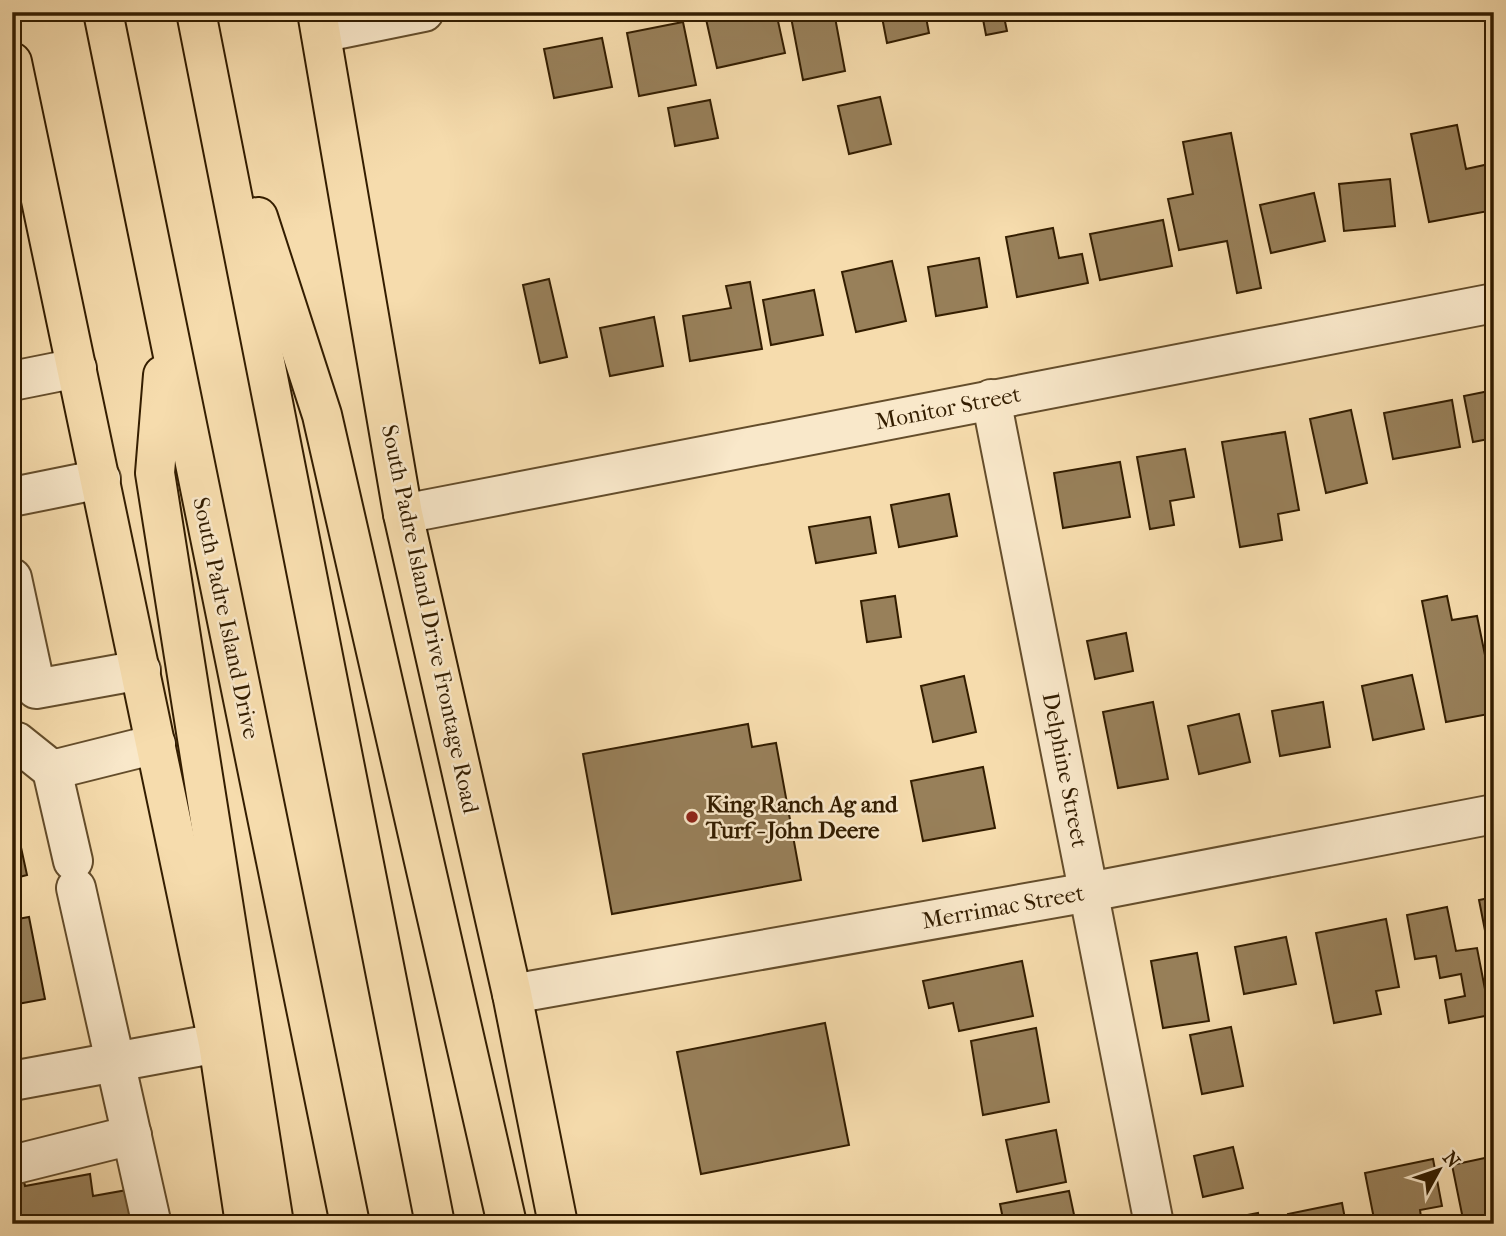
<svg xmlns="http://www.w3.org/2000/svg" width="1506" height="1236" font-family="'IM FELL French Canon',serif">
<rect width="100%" height="100%" fill="#f6dcad"/>
<filter id="stains"><feTurbulence type="fractalNoise" baseFrequency=".00286" numOctaves="4"/><feColorMatrix values="0 0 0 0 .2 0 0 0 0 .09 0 0 0 0 .02 0 0 0 .5 -.17"/></filter>
<radialGradient id="worn" r=".72"><stop offset=".6" stop-color="#630" stop-opacity="0"/><stop offset="1" stop-color="#630" stop-opacity=".3"/></radialGradient>
<g fill="#98805a" stroke="#331d00" stroke-width="2">
<polygon points="738,12 776,12 785,53 717,68 706,19"/>
<polygon points="790,12 834,12 845,71 803,80"/>
<polygon points="881,12 925,12 929,33 887,43"/>
<polygon points="960,12 1003,12 1007,31 986,35 982,14 962,19"/>
<polygon points="683,22 696,85 639,96 627,33"/>
<polygon points="602,38 612,87 554,98 544,49"/>
<polygon points="880,97 891,144 849,154 838,106"/>
<polygon points="710,100 718,138 675,146 668,108"/>
<polygon points="1457,125 1466,169 1489,164 1494,188 1494,210 1429,222 1411,134"/>
<polygon points="1231,133 1261,288 1237,293 1227,241 1179,250 1168,199 1193,194 1183,142"/>
<polygon points="1390,179 1395,226 1344,231 1339,184"/>
<polygon points="1314,193 1325,241 1271,253 1260,205"/>
<polygon points="1163,220 1172,266 1100,280 1090,234"/>
<polygon points="1053,228 1059,258 1082,254 1088,283 1017,297 1006,237"/>
<polygon points="979,258 987,307 936,316 928,267"/>
<polygon points="892,261 906,321 856,332 842,272"/>
<polygon points="549,279 567,357 540,363 523,285"/>
<polygon points="750,282 762,349 690,361 683,316 731,308 726,286"/>
<polygon points="814,290 823,335 771,345 763,300"/>
<polygon points="654,317 663,366 610,376 600,328"/>
<polygon points="1494,390 1494,438 1473,442 1464,396"/>
<polygon points="1452,400 1460,447 1393,459 1384,413"/>
<polygon points="1351,410 1367,483 1326,493 1310,419"/>
<polygon points="1285,432 1299,510 1278,514 1282,540 1240,547 1222,442"/>
<polygon points="1185,449 1194,497 1170,501 1174,525 1150,529 1137,457"/>
<polygon points="1120,462 1130,517 1063,528 1054,473"/>
<polygon points="949,494 957,536 899,547 891,505"/>
<polygon points="870,517 876,553 816,563 809,527"/>
<polygon points="895,596 901,637 867,642 861,601"/>
<polygon points="1447,596 1452,620 1477,616 1494,699 1494,713 1446,722 1422,601"/>
<polygon points="1126,633 1133,671 1095,679 1087,641"/>
<polygon points="1412,675 1424,729 1373,740 1362,686"/>
<polygon points="964,676 976,732 933,742 921,686"/>
<polygon points="1153,702 1168,779 1118,788 1103,712"/>
<polygon points="1323,702 1330,747 1280,756 1272,711"/>
<polygon points="1239,714 1250,762 1199,774 1188,726"/>
<polygon points="748,724 752,747 776,743 801,880 612,914 583,754"/>
<polygon points="983,767 995,828 923,841 911,781"/>
<polygon points="12,806 27,875 12,879"/>
<polygon points="1494,897 1494,961 1491,961 1479,900"/>
<polygon points="1447,907 1456,951 1477,948 1490,1015 1449,1023 1445,1000 1465,996 1461,974 1440,978 1436,956 1415,959 1407,915"/>
<polygon points="29,917 45,999 12,1005 12,920"/>
<polygon points="1386,919 1399,987 1376,991 1381,1014 1334,1023 1316,933"/>
<polygon points="1286,937 1296,984 1244,994 1235,947"/>
<polygon points="1197,953 1209,1021 1163,1028 1151,961"/>
<polygon points="1022,961 1033,1016 959,1031 953,1003 929,1008 923,981"/>
<polygon points="825,1023 849,1145 701,1174 677,1052"/>
<polygon points="1231,1027 1243,1086 1202,1094 1190,1035"/>
<polygon points="1036,1028 1049,1102 983,1115 971,1041"/>
<polygon points="1056,1130 1066,1182 1017,1192 1006,1140"/>
<polygon points="1233,1147 1243,1188 1203,1197 1194,1156"/>
<polygon points="1494,1156 1494,1224 1464,1224 1452,1165"/>
<polygon points="1433,1159 1442,1206 1420,1210 1422,1224 1375,1224 1365,1173"/>
<polygon points="90,1174 93,1196 127,1190 132,1224 12,1224 12,1179 23,1177 25,1186"/>
<polygon points="1069,1191 1076,1224 1004,1224 1000,1204"/>
<polygon points="1342,1203 1346,1224 1290,1224 1288,1214"/>
<polygon points="1258,1213 1260,1224 1201,1224"/>
</g>
<g fill="none" stroke-linecap="round" stroke-linejoin="round">
<g stroke="#644d2b" stroke-width="42">
<g id="minor">
<polyline points="321,33 424,12"/>
<polyline points="12,381 77,368"/>
<polyline points="991,399 1154,1224"/>
<polyline points="12,497 101,479"/>
<polyline points="403,514 1494,303"/>
<polyline points="12,578 36,689 141,670"/>
<polyline points="12,743 17,742 52,770 156,744"/>
<polyline points="52,770 73,861"/>
<polyline points="76,888 151,1221"/>
<polyline points="512,994 1089,892 1494,814"/>
<polyline points="12,1081 218,1043"/>
<polyline points="12,1165 132,1135"/>
</g>
</g>
<g stroke="#331d00" stroke-width="42">
<g id="major">
<polyline points="317,12 403,514 512,994 558,1224"/>
<polyline points="12,62 218,1043 245,1224"/>
</g>
</g>
<g stroke="#331d00" stroke-width="42">
<g id="highway">
<polyline points="103,12 350,1224"/>
<polyline points="196,12 435,1224"/>
<polyline points="258,217 322,415 507,1224"/>
<polyline points="163,375 155,473 274,1224"/>
</g>
</g>
<use href="#minor" stroke="#f9e8ca" stroke-width="38"/>
<use href="#major" stroke="#f6dcad" stroke-width="38"/>
<use href="#highway" stroke="#f6dcad" stroke-width="38"/>
</g>
<circle fill="#8f2418" stroke="#f9e8ca" stroke-width="2.5" cx="692" cy="817" r="7"/>
<g text-anchor="middle" dominant-baseline="central" stroke-width="5" stroke-linejoin="round" paint-order="stroke">
<g font-size="23" fill="#331d00" stroke="#f9e8ca">
<text transform="translate(948 408) rotate(-11)">Monitor Street</text>
<text transform="translate(226 618) rotate(78)">South Padre Island Drive</text>
<text transform="translate(430 619) rotate(78)">South Padre Island Drive Frontage Road</text>
<text transform="translate(1065 770) rotate(79)">Delphine Street</text>
<text transform="translate(1003 907) rotate(-10)">Merrimac Street</text>
</g>
<g font-size="23" font-weight="bold" fill="#331d00" stroke="#f9e8ca" text-anchor="start">
<text x="706" y="804">King Ranch Ag and<tspan x="706" dy="26">Turf - John Deere</tspan></text>
</g>
</g>
<rect width="1506" height="1236" fill="none" stroke="#f6dcad" stroke-width="42"/>
<rect x="14" y="14" width="1478" height="1208" fill="none" stroke="#331d00" stroke-width="3.5"/>
<rect x="21" y="21" width="1464" height="1194" fill="none" stroke="#331d00" stroke-width="2"/>
<g transform="translate(1439 1170) rotate(50)" stroke="#f9e8ca" stroke-width="5" paint-order="stroke">
<path d="M0-5L12 26L0 18L-12 26Z" fill="#331d00"/>
<text y="-10" font-size="19" font-weight="bold" text-anchor="middle" fill="#331d00">N</text>
</g>
<rect width="100%" height="100%" filter="url(#stains)"/>
<rect width="100%" height="100%" fill="url(#worn)"/>
</svg>
